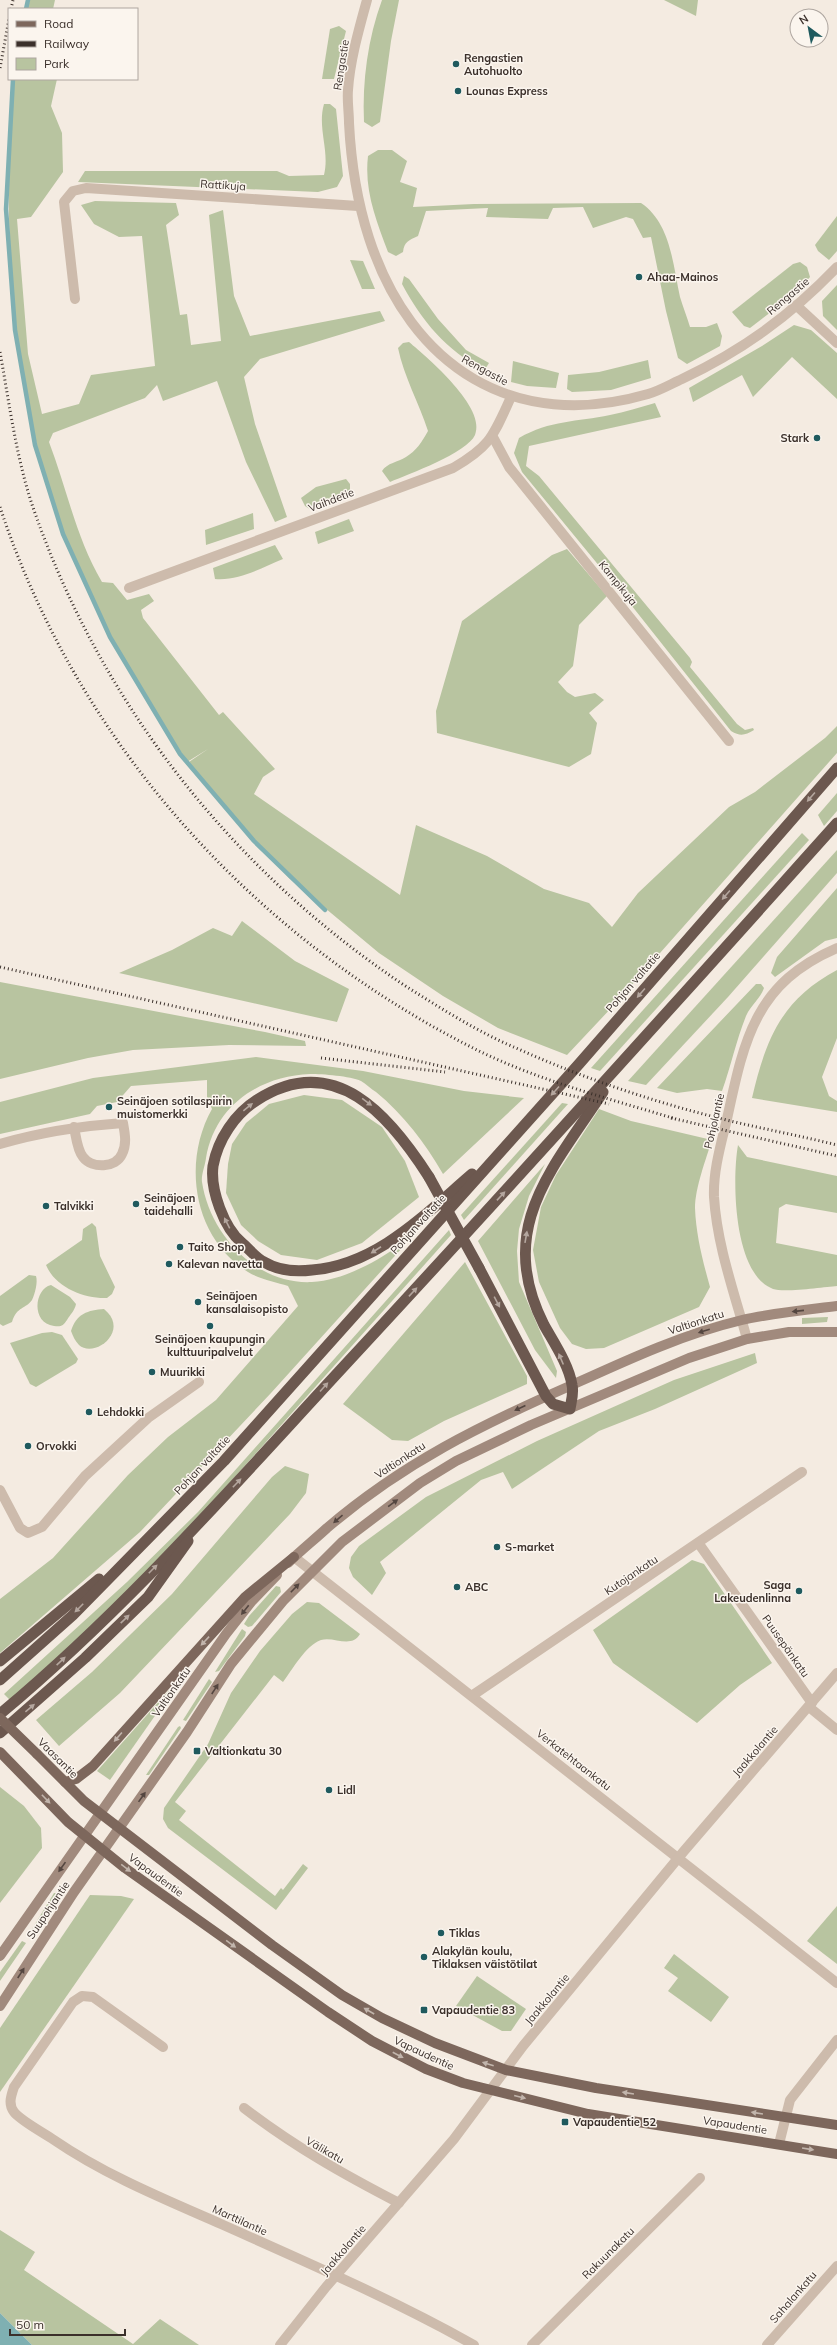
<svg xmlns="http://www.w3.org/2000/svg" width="837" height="2345" font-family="Mulish,sans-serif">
<rect width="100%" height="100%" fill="#f4ebe1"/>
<g fill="#b8c4a0">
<polygon points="30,0 55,0 53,9 27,9"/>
<path d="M382,0H399L391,41L380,122L372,127L364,122C362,81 368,38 382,0Z"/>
<polygon points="664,0 698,0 696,16"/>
<polygon points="339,26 346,31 334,79 322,79 330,29"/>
<path d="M14,79H57L51,106L62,133L63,172L31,217L17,219L28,354L42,414L79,404L91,375L155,366L142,236L119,237L94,224L81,205L95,201L176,203L179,215L166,225L180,315L187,314L191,345L221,341L209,215L223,210L234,296L250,336L380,311L385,321L260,359L244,377L255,424L287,517L275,522L246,462L217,381L163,401L157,385L145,398L53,433L49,442C67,489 76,538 102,582L113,583L127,600L149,594L154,601L141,610L143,618L219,715L223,712L275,769L263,777L254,794L400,895L416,825L487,856L544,889L589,903L612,927L638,893L729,807L755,792L825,738L837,726V753L614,1005L567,1055L498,1028L443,996L379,953L289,878L186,764L208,749L187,762C168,739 154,711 139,685C111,639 81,584 63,533C13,395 0,224 14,79Z"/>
<path d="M324,104H330L336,109L343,176L337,187L318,192L78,182L85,171H277L289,176L324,175C330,151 317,128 324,104Z"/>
<path d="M378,150H392L407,161L400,182L417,188L413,207L474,204L641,203C671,223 673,266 680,297C683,307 687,317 690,327H706L717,323L722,336L720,346L687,364L678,358L666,311L651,237L643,238L633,219L626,217L593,228L583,207L553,208L548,219L486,217L488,208L426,211L418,236C409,240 404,242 403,252L396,256L388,252C376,220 364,190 368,156Z"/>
<polygon points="837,216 837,251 829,260 818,251 815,245"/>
<polygon points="350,260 363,261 375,289 362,289"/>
<polygon points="800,262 807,267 810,277 797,292 750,328 744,326 732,312 793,264"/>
<path d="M404,276L409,279L438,319L466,350L489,363L484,371C445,348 423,323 402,284Z"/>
<polygon points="837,285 837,330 823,316 822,301"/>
<polygon points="794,325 811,330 837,353 837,399 792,357 753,397 742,375 693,402 689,388 762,346"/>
<path d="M409,342C428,358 487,408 475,435C467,453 409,474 390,482L382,471C387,463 398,462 406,457C416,451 422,442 428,431C419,403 404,377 398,348L403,343Z"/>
<polygon points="648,360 651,378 611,390 572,392 567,389 568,375 599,372"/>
<polygon points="513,361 559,373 556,388 527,386 511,382"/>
<path d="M655,403L661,417L529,446L526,466L539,476L690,658L692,662L690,667L737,724L745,730L753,728L754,730C745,735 741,737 731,731L628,601L522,472L514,453L519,438C550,420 577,422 610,415C625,412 640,407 655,403Z"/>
<polygon points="346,479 350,484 350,496 311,510 305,506 301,498 316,487"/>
<polygon points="253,513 254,529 206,545 205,530"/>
<polygon points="349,519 354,531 318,544 315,532"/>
<path d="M275,545L283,559C261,568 239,581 215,579L213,568Z"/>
<polygon points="567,549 607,596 579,625 573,666 558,682 567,692 575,697 595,693 604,700 589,713 597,723 591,754 569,767 437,733 436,711 462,621 552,555"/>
<polygon points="837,793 837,811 824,826 818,815"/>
<polygon points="802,833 809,840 600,1071 591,1068"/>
<polygon points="837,850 837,873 728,997 646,1085 628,1081"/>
<polygon points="837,888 837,938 825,941 775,977 771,973 777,957"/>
<polygon points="242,921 295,961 349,989 337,1022 119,973 172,950 213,928 232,936"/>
<path d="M837,970V1038L822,1077L829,1096L837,1101V1112L752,1098C766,1039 781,1000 837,970Z"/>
<polygon points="0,982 265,1032 305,1041 306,1046 229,1045 133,1050 88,1058 0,1079"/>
<path d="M756,984H761L764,988C760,999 751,1005 746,1016C736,1041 731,1066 722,1091L707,1089L677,1093L657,1088Z"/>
<path d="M256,1057L363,1071L464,1091L524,1098L443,1174C425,1143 404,1115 376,1092C371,1089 366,1084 361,1081C350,1076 323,1074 310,1074C260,1076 215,1105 206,1158C205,1166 201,1175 202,1182C210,1235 257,1285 312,1282C344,1280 376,1262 401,1244L402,1248L271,1393L140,1532L0,1653V1599L53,1558L128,1475L168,1437L216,1400L298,1306L288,1286C276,1282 259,1279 248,1272C193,1238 182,1162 212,1109L207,1097V1080L131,1086L117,1102L97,1106L90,1114L0,1134V1102L93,1078Z"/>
<polygon points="304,1095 342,1100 382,1127 405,1161 419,1197 362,1243 317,1260 281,1255 258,1241 241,1225 226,1193 228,1164 232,1144 246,1123 269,1104"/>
<polygon points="562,1103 568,1104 464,1220 461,1215"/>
<path d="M599,1109L631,1121L712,1140C706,1159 695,1188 695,1208C696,1235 703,1262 710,1287L699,1307L604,1348L586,1349L572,1344L560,1328L539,1282L533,1250L541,1207L556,1175Z"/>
<path d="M738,1145L747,1157L837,1176V1213L786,1204L779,1208L776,1243L837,1255V1286C824,1287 784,1293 773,1289C733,1274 732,1179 738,1145Z"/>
<polygon points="545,1164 529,1196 519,1229 517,1251 519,1282 557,1371 556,1378 535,1350 478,1241"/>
<path d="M92,1223L96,1227L100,1256L115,1287L112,1294L107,1298C84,1299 55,1287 46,1265L82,1240L83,1229Z"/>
<polygon points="449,1230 451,1235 191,1526 77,1641 10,1700 4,1694 127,1582 198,1512"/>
<polygon points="465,1262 527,1376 527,1384 444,1421 408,1441 392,1440 343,1404"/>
<path d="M29,1275L36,1276C38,1282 35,1294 32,1300C26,1309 17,1306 12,1322L3,1326L0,1324V1296Z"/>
<path d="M51,1285L70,1297L76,1304C75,1310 70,1315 67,1320C63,1326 61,1327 54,1326C31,1323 34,1289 51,1285Z"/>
<path d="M104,1309C131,1331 94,1359 79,1345C75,1341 73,1336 71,1331C76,1314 88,1310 104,1309Z"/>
<polygon points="828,1317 827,1322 802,1324 802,1318"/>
<polygon points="52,1332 62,1335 78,1359 76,1363 36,1387 30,1384 10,1343 42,1333"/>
<polygon points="755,1353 757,1363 655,1409 599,1431 512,1489 503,1472 481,1480 380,1562 386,1573 372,1595 353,1577 349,1568 351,1557 359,1546 426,1497 537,1441 674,1380"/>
<polygon points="285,1466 309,1474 306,1493 290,1514 120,1693 59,1746 36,1720 92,1672 172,1594 272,1477"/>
<polygon points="692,1560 704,1564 772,1663 740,1685 697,1723 613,1663 593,1630"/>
<polygon points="276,1586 280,1587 281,1592 252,1626 248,1627 244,1624 249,1616"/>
<path d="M307,1602L319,1603L360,1634C351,1649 334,1636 321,1640C305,1646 293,1669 283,1682L274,1675L175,1802L186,1811L179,1820L275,1896L281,1888L283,1890L303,1864L308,1868L276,1910L168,1828L163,1819L164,1808L208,1744L231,1693L260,1651L292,1614Z"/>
<polygon points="242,1629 246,1632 245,1636 219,1671 215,1672"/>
<polygon points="187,1670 110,1780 97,1771"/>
<polygon points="209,1679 212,1682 186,1721 183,1720"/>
<polygon points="180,1726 181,1728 149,1775 146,1775 178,1727"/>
<polygon points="0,1787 24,1806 41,1828 42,1848 0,1903"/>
<polygon points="54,1893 57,1893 58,1895 32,1933 29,1934"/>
<polygon points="90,1895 121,1896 134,1899 0,2092 0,2028"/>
<polygon points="837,1906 837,1964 807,1941"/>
<polygon points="22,1941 26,1943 0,1981 0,1972"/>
<polygon points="674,1954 729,1997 711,2022 668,1991 678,1978 664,1968"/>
<polygon points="477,1976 526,2009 511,2031 502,2031 456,2006"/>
<polygon points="0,2230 35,2252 24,2270 133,2344 160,2319 199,2345 32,2345 0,2313"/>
</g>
<polygon fill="#7fb0b2" points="0,2313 32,2345 0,2345"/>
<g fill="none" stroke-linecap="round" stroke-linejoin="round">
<g stroke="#7fb0b2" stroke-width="4.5">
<polyline points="26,9 28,0"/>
<polyline points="13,79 6,209 15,330 35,445 63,534 110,637 180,754 254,841 325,910"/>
</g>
<g stroke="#cdbbac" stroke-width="10">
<polyline points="75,299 64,202 73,191 86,188 358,206"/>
<polyline points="798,307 837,343"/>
<polyline points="493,437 509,467 729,741"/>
<path d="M129,588L453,468C491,446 493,436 511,397"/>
<path d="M0,1144C41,1132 81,1126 123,1123C125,1134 127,1144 122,1154C116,1168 92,1169 83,1157C77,1150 76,1136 74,1127"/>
<polyline points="0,1490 20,1528 28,1533 42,1527 85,1476 148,1418 199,1382"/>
<polyline points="699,1544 812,1703"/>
<polyline points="294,1557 837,1983"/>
<polyline points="473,1695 802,1472"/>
<polyline points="809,1707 837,1730"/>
<path d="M163,2047L93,1997L82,1996L73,2002L14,2087C11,2096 8,2104 14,2112C21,2121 44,2133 54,2140C105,2175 164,2199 221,2224C306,2262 392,2299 474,2345"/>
<path d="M244,2108C295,2147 343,2174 399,2203"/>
<polyline points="779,2144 790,2100 837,2040"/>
<polyline points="280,2345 326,2287 454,2139 523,2046 684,1851 837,1673"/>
<polyline points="532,2345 700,2178"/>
<polyline points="767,2345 837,2266"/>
</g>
<g stroke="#cdbbac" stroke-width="10">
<path d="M367,0C359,29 350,60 348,90C347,101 349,112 349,123C351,163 357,201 369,238C411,367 514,433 648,394C659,391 671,384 682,379C743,350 790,316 837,267"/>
<path d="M747,1339C734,1292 717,1245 714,1197C713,1171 721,1144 727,1119C744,1040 755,983 837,948"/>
</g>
<g stroke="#a18a7d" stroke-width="10">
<path d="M288,1563C300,1551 314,1540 327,1528C403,1463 481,1425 572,1385C627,1360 683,1334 742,1320C773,1313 805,1310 837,1306"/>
<polyline points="0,1956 226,1634 252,1601 277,1575"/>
<polyline points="0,2006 74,1892 187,1732 231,1664 283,1601 342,1542 420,1483 456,1461 531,1425 689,1358 747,1339 789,1332 837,1332"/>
</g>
<g stroke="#7d675c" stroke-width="10">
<polyline points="0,1752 68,1822 125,1868 328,2012 372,2041 426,2069 463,2083 588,2114 837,2154"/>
<polyline points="37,1754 84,1801 272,1945 342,1995 382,2018 435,2043 506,2070 596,2088 837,2125"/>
<polyline points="65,1782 76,1779 93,1766 245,1597 294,1557"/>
</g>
<g stroke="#6c584f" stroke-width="11">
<path d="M429,1177C390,1116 335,1050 257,1100C235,1114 218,1139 213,1166C210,1190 224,1228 242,1243C249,1249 256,1258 264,1262C279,1271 296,1272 312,1270C377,1265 424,1215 472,1174"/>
<path d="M479,1268L546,1396L553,1404L570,1409C571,1402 574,1393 572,1385C569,1365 554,1343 544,1325C495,1228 552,1170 603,1092"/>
<polyline points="0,1661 99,1579"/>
<polyline points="0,1680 73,1615 224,1461 579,1064 837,768"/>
<path d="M0,1714C126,1609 234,1485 345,1365C511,1186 674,1005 837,823"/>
<polyline points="0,1733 85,1658 148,1597 188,1541"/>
</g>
<g stroke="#3b302b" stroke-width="3" stroke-dasharray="1 3" stroke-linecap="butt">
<polyline points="11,9 13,0"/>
<polyline points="0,68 9,19"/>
<path d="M0,352C10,407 17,464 36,516C105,709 236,874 407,987C442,1009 478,1032 516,1048C576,1075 639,1097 703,1114C747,1126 793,1134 837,1145"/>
<path d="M0,507C78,744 255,939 477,1050C540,1081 610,1099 676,1119"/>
<polyline points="0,967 609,1104"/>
<polyline points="321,1058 445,1072"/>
<polyline points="671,1118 837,1156"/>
</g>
<polyline stroke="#7d675c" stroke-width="10" points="0,1718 37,1754"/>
<polyline stroke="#6c584f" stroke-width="11" points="429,1177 479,1268"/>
</g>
<defs><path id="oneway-solid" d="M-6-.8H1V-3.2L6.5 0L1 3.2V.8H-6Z"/></defs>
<g fill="#b4a69e">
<use href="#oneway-solid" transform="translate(811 797) rotate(131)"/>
<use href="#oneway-solid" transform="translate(726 895) rotate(131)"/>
<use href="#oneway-solid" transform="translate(641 993) rotate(131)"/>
<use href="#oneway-solid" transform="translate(555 1091) rotate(132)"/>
<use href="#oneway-solid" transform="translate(367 1102) rotate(36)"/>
<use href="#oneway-solid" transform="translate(248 1107) rotate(-39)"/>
<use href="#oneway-solid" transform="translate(501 1196) rotate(-47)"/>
<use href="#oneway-solid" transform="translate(227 1223) rotate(-117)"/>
<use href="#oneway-solid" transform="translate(526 1237) rotate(-80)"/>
<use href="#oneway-solid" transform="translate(376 1250) rotate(147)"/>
<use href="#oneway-solid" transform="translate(413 1292) rotate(-47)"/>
<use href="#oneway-solid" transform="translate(497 1302) rotate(62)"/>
<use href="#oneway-solid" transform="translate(561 1359) rotate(-113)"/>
<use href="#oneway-solid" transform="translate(324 1387) rotate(-48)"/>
<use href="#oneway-solid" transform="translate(237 1483) rotate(-46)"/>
<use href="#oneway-solid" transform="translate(153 1569) rotate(-45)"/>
<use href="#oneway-solid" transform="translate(79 1608) rotate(135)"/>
<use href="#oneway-solid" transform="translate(125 1619) rotate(-44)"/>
<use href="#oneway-solid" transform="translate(61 1661) rotate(-43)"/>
<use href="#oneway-solid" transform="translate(30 1708) rotate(-40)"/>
</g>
<g fill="#544640">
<use href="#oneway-solid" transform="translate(798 1311) rotate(174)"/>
<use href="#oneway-solid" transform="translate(704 1331) rotate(163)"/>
<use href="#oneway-solid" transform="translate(520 1408) rotate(155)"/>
<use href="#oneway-solid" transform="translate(393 1503) rotate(-36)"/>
<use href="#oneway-solid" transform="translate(338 1519) rotate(139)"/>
<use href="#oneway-solid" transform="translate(295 1588) rotate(-46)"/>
<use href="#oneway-solid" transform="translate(245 1610) rotate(128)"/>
<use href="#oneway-solid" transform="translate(215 1689) rotate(-57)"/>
<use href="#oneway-solid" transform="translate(142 1797) rotate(-55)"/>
<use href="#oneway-solid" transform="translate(62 1867) rotate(125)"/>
<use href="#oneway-solid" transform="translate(21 1973) rotate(-57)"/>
</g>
<g fill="#c2b5ac">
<use href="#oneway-solid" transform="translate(205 1641) rotate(133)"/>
<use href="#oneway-solid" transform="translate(118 1737) rotate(131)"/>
<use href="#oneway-solid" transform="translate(46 1799) rotate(46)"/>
<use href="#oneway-solid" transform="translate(126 1868) rotate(37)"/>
<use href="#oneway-solid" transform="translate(231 1944) rotate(36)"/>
<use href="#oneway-solid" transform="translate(369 2011) rotate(-150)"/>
<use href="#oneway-solid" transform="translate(398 2055) rotate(28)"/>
<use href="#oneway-solid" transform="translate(488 2064) rotate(-162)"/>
<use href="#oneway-solid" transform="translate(628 2093) rotate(-171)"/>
<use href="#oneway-solid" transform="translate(520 2097) rotate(14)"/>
<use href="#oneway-solid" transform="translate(757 2113) rotate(-171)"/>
<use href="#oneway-solid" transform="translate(808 2149) rotate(9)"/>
</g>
<g fill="#1f5a5e" stroke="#fbf5ee" stroke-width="1.5">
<circle cx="456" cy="64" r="4"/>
<circle cx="458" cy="91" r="4"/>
<circle cx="639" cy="277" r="4"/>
<circle cx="817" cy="438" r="4"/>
<circle cx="109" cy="1107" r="4"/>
<circle cx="136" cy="1204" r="4"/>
<circle cx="46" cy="1206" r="4"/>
<circle cx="180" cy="1247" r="4"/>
<circle cx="169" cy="1264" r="4"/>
<circle cx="198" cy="1302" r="4"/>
<circle cx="210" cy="1326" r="4"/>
<circle cx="152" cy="1372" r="4"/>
<circle cx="89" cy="1412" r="4"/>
<circle cx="28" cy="1446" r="4"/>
<circle cx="497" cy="1547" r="4"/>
<circle cx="457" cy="1587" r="4"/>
<circle cx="799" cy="1591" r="4"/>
<rect x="193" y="1747" width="8" height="8" rx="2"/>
<circle cx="329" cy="1790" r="4"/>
<circle cx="441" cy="1933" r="4"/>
<circle cx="424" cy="1957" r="4"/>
<rect x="420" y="2006" width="8" height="8" rx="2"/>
<rect x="561" y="2118" width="8" height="8" rx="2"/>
</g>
<g text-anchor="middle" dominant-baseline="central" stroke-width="3" stroke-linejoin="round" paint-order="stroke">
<g font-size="11" font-weight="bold" fill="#3b302b" stroke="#fbf5ee" text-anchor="start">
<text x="464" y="58">Rengastien<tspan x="464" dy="13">Autohuolto</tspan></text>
<text x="466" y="91">Lounas Express</text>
<text x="647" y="277">Ahaa-Mainos</text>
<text x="809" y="438" text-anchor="end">Stark</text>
<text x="117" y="1101">Seinäjoen sotilaspiirin<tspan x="117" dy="13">muistomerkki</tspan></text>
<text x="144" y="1198">Seinäjoen<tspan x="144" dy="13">taidehalli</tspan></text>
<text x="54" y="1206">Talvikki</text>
<text x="188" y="1247">Taito Shop</text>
<text x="177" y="1264">Kalevan navetta</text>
<text x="206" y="1296">Seinäjoen<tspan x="206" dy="13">kansalaisopisto</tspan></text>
<text x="210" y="1339" text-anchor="middle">Seinäjoen kaupungin<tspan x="210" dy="13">kulttuuripalvelut</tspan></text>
<text x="160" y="1372">Muurikki</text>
<text x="97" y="1412">Lehdokki</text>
<text x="36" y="1446">Orvokki</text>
<text x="505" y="1547">S-market</text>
<text x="791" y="1585" text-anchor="end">Saga<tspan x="791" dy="13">Lakeudenlinna</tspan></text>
<text x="465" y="1587">ABC</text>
<text x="205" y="1751">Valtionkatu 30</text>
<text x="337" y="1790">Lidl</text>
<text x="449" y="1933">Tiklas</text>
<text x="432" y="1951">Alakylän koulu,<tspan x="432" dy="13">Tiklaksen väistötilat</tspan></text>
<text x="432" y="2010">Vapaudentie 83</text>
<text x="573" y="2122">Vapaudentie 52</text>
</g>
<g font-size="11" fill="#3b302b" stroke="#fbf5ee">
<text transform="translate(341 65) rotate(-81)">Rengastie</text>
<text transform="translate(223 185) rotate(4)">Rattikuja</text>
<text transform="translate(788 296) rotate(-40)">Rengastie</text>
<text transform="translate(485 370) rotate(29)">Rengastie</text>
<text transform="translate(331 500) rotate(-21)">Vaihdetie</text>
<text transform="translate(618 583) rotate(51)">Kampikuja</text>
<text transform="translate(633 982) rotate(-49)">Pohjan valtatie</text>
<text transform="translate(714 1121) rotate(-77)">Pohjolantie</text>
<text transform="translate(418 1224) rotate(-48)">Pohjan valtatie</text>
<text transform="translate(696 1322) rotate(-18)">Valtionkatu</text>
<text transform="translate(400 1460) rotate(-33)">Valtionkatu</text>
<text transform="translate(202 1465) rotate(-47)">Pohjan valtatie</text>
<text transform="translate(631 1575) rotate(-34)">Kutojankatu</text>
<text transform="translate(786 1646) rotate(55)">Puusepänkatu</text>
<text transform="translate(171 1692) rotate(-55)">Valtionkatu</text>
<text transform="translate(755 1751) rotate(-49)">Jaakkolantie</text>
<text transform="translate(58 1758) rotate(45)">Vaasantie</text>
<text transform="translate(574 1760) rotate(38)">Verkatehtaankatu</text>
<text transform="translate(156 1875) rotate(36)">Vapaudentie</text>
<text transform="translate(48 1910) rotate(-56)">Suupohjantie</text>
<text transform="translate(547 1999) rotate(-50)">Jaakkolantie</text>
<text transform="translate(424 2053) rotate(25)">Vapaudentie</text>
<text transform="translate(735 2125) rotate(9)">Vapaudentie</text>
<text transform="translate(325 2150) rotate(30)">Välikatu</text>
<text transform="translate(240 2220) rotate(24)">Marttilantie</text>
<text transform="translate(343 2250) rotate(-49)">Jaakkolantie</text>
<text transform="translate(608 2253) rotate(-45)">Rakuunakatu</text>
<text transform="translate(793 2297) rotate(-49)">Sahalankatu</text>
</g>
</g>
<rect x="8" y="8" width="130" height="72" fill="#fbf5ee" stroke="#aea6a0"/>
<rect x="16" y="21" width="20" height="6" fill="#7d675c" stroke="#aea6a0"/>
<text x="44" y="28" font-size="12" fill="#3b302b">Road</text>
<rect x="16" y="41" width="20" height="6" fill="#3b302b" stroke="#aea6a0"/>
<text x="44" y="48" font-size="12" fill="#3b302b">Railway</text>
<rect x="16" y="58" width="20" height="12" fill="#b8c4a0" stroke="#aea6a0"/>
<text x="44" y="68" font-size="12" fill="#3b302b">Park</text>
<g transform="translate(809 28) rotate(328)"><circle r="19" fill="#fbf5ee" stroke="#aea6a0"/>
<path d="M0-3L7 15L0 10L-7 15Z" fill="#1f5a5e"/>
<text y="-6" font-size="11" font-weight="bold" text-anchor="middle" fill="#3b302b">N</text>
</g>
<path d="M10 2329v6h115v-6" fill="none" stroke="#3b302b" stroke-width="2"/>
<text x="16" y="2329" font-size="12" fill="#3b302b" stroke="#fbf5ee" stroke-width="3" paint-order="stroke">50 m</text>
</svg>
